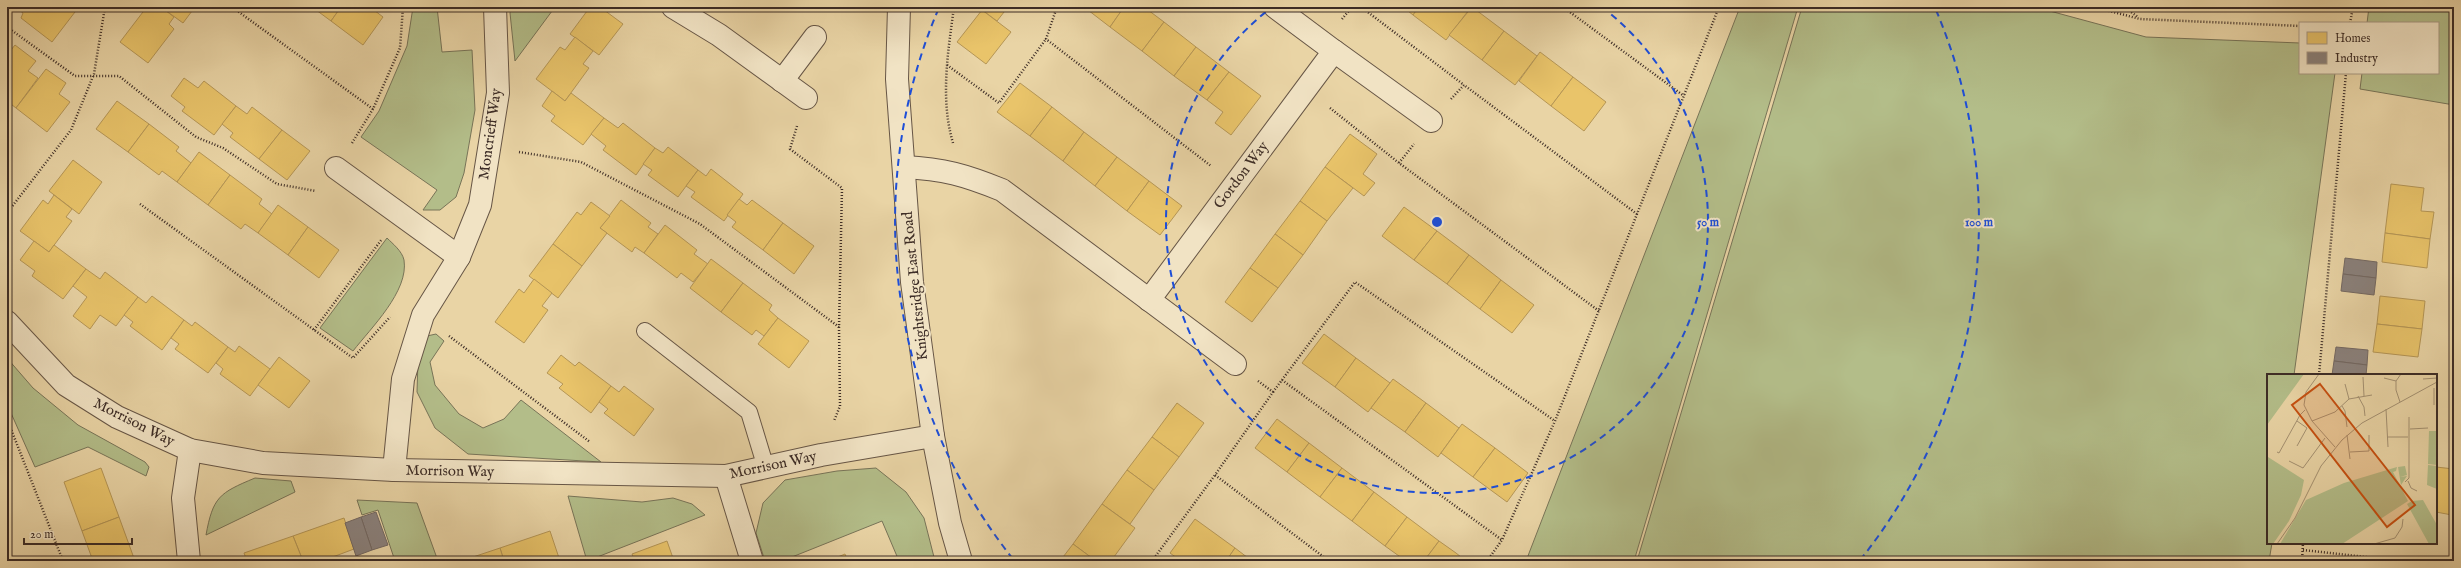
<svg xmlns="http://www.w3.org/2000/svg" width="2461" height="568" font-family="'IM FELL English',serif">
<rect width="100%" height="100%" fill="#e9d4a5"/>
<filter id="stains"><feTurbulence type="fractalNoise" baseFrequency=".005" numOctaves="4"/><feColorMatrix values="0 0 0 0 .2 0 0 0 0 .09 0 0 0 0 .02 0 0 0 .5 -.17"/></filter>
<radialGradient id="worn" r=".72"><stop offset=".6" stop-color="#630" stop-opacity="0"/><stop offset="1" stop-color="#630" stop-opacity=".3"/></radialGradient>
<g fill="#b3bd89" stroke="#787458">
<polygon points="413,7 437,7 442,52 472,50 475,110 464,173 456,197 440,210 423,210 437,190 361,137 379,111 407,46"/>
<polygon points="511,7 555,7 515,61 510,13"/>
<polygon points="1740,7 1798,7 1634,561 1526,561"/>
<polygon points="1802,7 2035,7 2146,37 2300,43 2300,73 2335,73 2294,375 2268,375 2268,543 2272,543 2269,561 1637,561"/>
<polygon points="2369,7 2454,7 2454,105 2360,89 2362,73 2438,73 2438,23 2367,23"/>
<path d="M387,238C393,244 402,251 404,260C409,291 371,328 353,351L320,328Z"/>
<polygon points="436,334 444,341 430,362 435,385 459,414 483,428 504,419 521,400 601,462 468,454 435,428 417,392 418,360 427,336"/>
<polygon points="7,358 33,388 78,425 145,462 149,467 146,476 88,447 35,467 7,404"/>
<polygon points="876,468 906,492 924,518 935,561 899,561 882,521 782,561 765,561 756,533 763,503 785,480 837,471"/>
<path d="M255,478L291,481L295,492L206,535C213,497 219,493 255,478Z"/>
<polygon points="568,496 642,502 673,498 692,504 705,515 587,561"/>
<polygon points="357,500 417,503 438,561 395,561 378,510 362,515"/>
</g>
<g fill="#e9c46a" stroke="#b59656">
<polygon points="7,7 15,7 7,18"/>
<polygon points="15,7 68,7 75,12 52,42 21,18 23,13"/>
<polygon points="153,7 161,7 174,17 169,24 174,29 148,63 120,42 146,8 150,11"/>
<polygon points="161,7 195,7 183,23"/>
<polygon points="312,7 341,7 331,21"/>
<polygon points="341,7 370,7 383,17 363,45 331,21"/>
<polygon points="590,7 600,7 623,24 599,55 570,34"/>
<polygon points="978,7 1008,7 997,21"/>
<polygon points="1084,7 1124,7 1110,27"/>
<polygon points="1124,7 1144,7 1164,22 1142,51 1110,27"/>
<polygon points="1403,7 1419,7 1413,15"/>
<polygon points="1419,7 1463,7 1468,11 1446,40 1413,15"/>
<polygon points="1472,7 1504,31 1482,60 1449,35"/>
<polygon points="982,10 1011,32 986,64 957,42"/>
<polygon points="1164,22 1196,47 1174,76 1142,51"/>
<polygon points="1504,31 1537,56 1515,85 1482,60"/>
<polygon points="575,37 593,51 583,64 589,68 565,101 536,79 560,47 565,50"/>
<polygon points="15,45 36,61 28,71 38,78 16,108 7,101 7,55"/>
<polygon points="1196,47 1229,72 1207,100 1174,76"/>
<polygon points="1540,52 1573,77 1551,106 1519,81"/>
<polygon points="46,69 66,83 59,94 70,102 47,132 16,108"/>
<polygon points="1229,72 1261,96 1231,135 1215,123 1223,112 1207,100"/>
<polygon points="1573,77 1606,102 1584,131 1551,106"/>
<polygon points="184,78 198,88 204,81 236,106 214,135 182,111 185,107 171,96"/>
<polygon points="1020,83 1052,107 1030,136 997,112"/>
<polygon points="552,91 565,101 571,93 604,118 583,145 551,121 555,116 542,106"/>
<polygon points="117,101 149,124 128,152 96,129"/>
<polygon points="236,106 247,114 252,107 282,130 259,159 230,137 233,133 222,124"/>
<polygon points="1052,107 1084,132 1063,161 1030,136"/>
<polygon points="604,118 618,128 623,123 655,148 636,175 603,150 606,146 591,134"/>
<polygon points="149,124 179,147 176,151 191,163 177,182 162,171 159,175 128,152"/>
<polygon points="282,130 310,151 287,180 259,159"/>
<polygon points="1084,132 1117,157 1095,186 1063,161"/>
<polygon points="1350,134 1377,154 1363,174 1375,183 1364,196 1325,167"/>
<polygon points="668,147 698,170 678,197 648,175 652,170 643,164 655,148 663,153"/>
<polygon points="199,152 230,175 208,205 177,182"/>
<polygon points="1117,157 1149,181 1127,211 1095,186"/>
<polygon points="73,160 102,182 79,214 49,191"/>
<polygon points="1325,167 1353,188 1327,221 1300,201"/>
<polygon points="711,169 743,194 724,221 691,197 695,192 686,186 698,170 706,176"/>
<polygon points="230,175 262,199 259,204 272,214 258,233 245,224 241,229 208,205"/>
<polygon points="1149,181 1182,206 1160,235 1127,211"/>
<polygon points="2391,184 2424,188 2421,211 2434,212 2430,239 2385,233"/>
<polygon points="54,195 72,209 66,217 72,221 49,252 20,231 43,200 48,204"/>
<polygon points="739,199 747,205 752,200 783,223 763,250 732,227 736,222 727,215"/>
<polygon points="621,200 651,223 648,227 658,234 644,253 635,247 632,252 600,228"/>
<polygon points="1300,201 1327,221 1303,255 1275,234"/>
<polygon points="591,202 610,216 600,228 607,233 582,266 553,244 577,212 581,215"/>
<polygon points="278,205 308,227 288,255 258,233"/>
<polygon points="1404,207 1437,231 1414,260 1382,236"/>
<polygon points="783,223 814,246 794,274 763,250"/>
<polygon points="665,225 697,250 694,254 708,264 693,282 681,273 677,278 644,253"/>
<polygon points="308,227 339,250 319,278 288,255"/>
<polygon points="1437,231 1469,255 1447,284 1414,260"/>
<polygon points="2385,233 2430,239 2427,268 2382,262"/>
<polygon points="1275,234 1303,255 1278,288 1250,268"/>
<polygon points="34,241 49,252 54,245 86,269 63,299 32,276 35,271 20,260"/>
<polygon points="553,244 582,266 558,298 529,276"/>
<polygon points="1469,255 1501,280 1480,309 1447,284"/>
<polygon points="711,259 743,283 721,312 690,288"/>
<polygon points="1250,268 1278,288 1252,322 1225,302"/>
<polygon points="86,269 100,279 105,272 138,297 116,326 100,315 90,329 73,316 87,297 73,286"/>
<polygon points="534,279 552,293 542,306 548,310 524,343 495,322 519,289 524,293"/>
<polygon points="1501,280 1534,305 1512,333 1480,309"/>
<polygon points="743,283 772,305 769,310 778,318 764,336 756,330 752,335 721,312"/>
<polygon points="152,296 184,320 162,350 130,326 133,322 124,315 138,297 146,303"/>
<polygon points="2380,296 2425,301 2422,329 2377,324"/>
<polygon points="778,318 809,341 789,368 758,344"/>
<polygon points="184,320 192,326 195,322 228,347 208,373 175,349 179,344 171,338"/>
<polygon points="2377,324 2422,329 2418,357 2373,352"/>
<polygon points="1324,334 1356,358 1335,387 1302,363"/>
<polygon points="239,346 270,369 250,396 220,374 223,369 216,363 228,347 235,352"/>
<polygon points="561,355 575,366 579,362 611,386 591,413 559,388 563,384 547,373"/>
<polygon points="279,357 310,381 289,408 258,385"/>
<polygon points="1356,358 1390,383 1368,412 1335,387"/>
<polygon points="1393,379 1426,403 1405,432 1371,408"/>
<polygon points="611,386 619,392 624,386 654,409 634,436 604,413 608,409 599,402"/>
<polygon points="1177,403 1204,423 1179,457 1152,437"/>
<polygon points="1426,403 1459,428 1438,457 1405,432"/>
<polygon points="1277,419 1309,443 1287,472 1255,448"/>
<polygon points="1462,424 1495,448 1473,477 1441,453"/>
<polygon points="1152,437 1179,457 1154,490 1127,470"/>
<polygon points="1309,443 1342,468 1320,497 1287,472"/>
<polygon points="1495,448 1528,473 1507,502 1473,477"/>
<polygon points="2436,467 2454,469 2452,515 2436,512"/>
<polygon points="101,468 119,517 82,531 64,482"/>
<polygon points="1342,468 1374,492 1352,521 1320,497"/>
<polygon points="1127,470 1154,490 1130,524 1102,504"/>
<polygon points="1374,492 1407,517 1385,546 1352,521"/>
<polygon points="1102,504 1135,528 1111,561 1096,561 1073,544"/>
<polygon points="119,517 135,561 93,561 82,531"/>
<polygon points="1407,517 1439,541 1424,561 1406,561 1385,546"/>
<polygon points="344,518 354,549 330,558 331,561 303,561 293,536"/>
<polygon points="1195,519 1235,548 1226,561 1181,561 1170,553"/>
<polygon points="550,531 560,561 504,561 500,548"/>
<polygon points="293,536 303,561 247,561 244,553"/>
<polygon points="667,541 674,561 635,561 632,554"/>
<polygon points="1439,541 1456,553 1466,561 1424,561"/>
<polygon points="1073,544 1096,561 1060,561"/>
<polygon points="500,548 504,561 461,561"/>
<polygon points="1235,548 1252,561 1226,561"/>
<polygon points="845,554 848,561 828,561"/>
</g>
<g fill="#8a817c" stroke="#736862">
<polygon points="2345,258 2377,262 2376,278 2343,274"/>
<polygon points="2343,274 2376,278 2374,295 2341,291"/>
<polygon points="2336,347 2368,350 2367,365 2334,361"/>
<polygon points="2334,361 2367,365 2366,375 2332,375"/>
<polygon points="376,512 388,545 372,550 361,517"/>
<polygon points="361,517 372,550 356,556 345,523"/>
</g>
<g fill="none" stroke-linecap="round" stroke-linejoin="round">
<g stroke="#675646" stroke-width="18">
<polyline id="service" points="645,331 749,412 766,468"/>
</g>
<g stroke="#675646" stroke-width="24">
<g id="minor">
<polyline points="673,7 719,35 806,98"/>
<polyline points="1334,51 1431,121"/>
<polyline points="782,81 815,37"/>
<path d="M904,167C944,169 965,175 1002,190L1235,364"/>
<polyline points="336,168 459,257"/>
<polyline points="1149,300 1334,51 1275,7"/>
<polyline points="7,322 66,385 117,417 190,450 263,463 394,470 726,476 821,455 933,436"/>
<polyline points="394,470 403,379 423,315 459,257 480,205 498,93 495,7"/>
<polyline points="726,476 752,561"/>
<polyline points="189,561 183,498 190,450"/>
</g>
</g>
<g stroke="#675646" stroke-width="24">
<polyline id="tertiary" points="899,7 897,79 912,282 933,436 950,523 961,561"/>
</g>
<g stroke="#3c2c26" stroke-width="2.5" stroke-dasharray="1 2" stroke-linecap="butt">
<polyline points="1057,7 1046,39 1211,166"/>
<polyline points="1361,7 1464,85"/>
<polyline points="1563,7 1684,96"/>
<polyline points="2094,7 2140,19 2300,26"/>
<polyline points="2124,7 2138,17"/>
<polyline points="236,10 373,109"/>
<polyline points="1342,19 1352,7"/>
<polyline points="2350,23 2353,7"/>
<polyline points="7,27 75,76 119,76 196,137 223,148 277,184 316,191"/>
<polyline points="947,65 999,103 1046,39"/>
<polyline points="1451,99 1464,85 1637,214"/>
<polyline points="1330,108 1399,163 1599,311"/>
<polyline points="797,126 790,149 842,188 839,327 840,406 834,421"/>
<polyline points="352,143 373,109 400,48 403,7"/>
<path d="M953,143C940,99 948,52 954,7"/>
<polyline points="519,152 581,162 700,224 839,327"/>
<polyline points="1399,163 1414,144"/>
<polyline points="140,204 353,358 390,317"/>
<polyline points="7,213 71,130 94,74 105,7"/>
<polyline points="314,330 382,239"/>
<polyline points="449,336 590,442"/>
<polyline points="2319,375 2346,73"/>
<polyline points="1282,380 1502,540"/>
<polyline points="1258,381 1273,392 1215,475 1329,561"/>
<polyline points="1273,392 1355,282 1555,421"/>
<polyline points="7,419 63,561"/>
<polyline points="2303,550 2402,561"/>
<polyline points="1152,561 1215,475"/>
<polyline points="1487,561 1502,540 1555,421 1719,7"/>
<polyline points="2302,561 2303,543"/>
</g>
<use href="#service" stroke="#f1e3c4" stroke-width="16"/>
<use href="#minor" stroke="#f1e3c4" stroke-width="22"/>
<use href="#tertiary" stroke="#f1e3c4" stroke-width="22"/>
</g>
<g fill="none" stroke="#1d4ed8" stroke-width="2" stroke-dasharray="7 5">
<path d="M1602 7A271 271 0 1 1 1272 7"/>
<path d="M1013 559A542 542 0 0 1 938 10M1936 10A542 542 0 0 1 1861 559"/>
</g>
<g text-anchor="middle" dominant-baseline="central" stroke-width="4" stroke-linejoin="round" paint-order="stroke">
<g font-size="15" fill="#3c2c26" stroke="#f1e3c4">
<text transform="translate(490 134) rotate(-82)">Moncrieff Way</text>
<text transform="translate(1241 175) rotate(-53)">Gordon Way</text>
<text transform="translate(915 286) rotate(-96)">Knightsridge East Road</text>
<text transform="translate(134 422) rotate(27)">Morrison Way</text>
<text transform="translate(773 465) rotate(-12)">Morrison Way</text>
<text transform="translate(450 471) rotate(1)">Morrison Way</text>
</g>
</g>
<g transform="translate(2267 374)">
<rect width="170" height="170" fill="#e9d4a5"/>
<path d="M0,0H37L0,51ZM162,57H170V91L161,90ZM1,83L37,106L34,121L22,147L6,170H0ZM161,91L170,92V115L160,111ZM138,92L140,101L133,103L140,102L134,111L131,93ZM130,93L129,97L126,98L141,127L75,170H13L39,126L77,109ZM156,126L170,151V170H162L140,130L145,127Z" fill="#b3bd89"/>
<path fill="none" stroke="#a49172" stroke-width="1" d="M52,0L39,18L37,31L45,47L68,73M96,3L97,22M117,4L129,7M156,5L170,4M78,10L82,25M167,14V31M91,22L97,33L98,42M133,28L129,16V7L134,0M75,32L78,37L80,53M119,35L121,73M30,47L40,54L30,72M45,47L68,38L82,25L105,21M143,55L161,54M80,61L83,85M121,63H141M10,78L12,79L33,41L38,36M83,78L102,77V61M22,87L36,94L58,64M141,107L144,114L150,117M138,108L142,104V43M10,170L28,144L54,92L75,66L95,49L170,8M107,170L128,164L135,153L136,145"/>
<path fill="#c65011" fill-opacity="0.15" stroke="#c65011" stroke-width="2" d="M53,10L148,131L120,153L25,31Z"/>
<rect width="170" height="170" fill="none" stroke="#3c2c26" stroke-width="2"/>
</g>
<circle cx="1437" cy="222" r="6" fill="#1d4ed8" stroke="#f1e3c4" stroke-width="2"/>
<g font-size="12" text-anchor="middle" font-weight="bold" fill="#1d4ed8" stroke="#f1e3c4" stroke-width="4" stroke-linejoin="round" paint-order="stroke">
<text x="1708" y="226">50 m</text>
<text x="1979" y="226">100 m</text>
</g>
<rect width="2461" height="568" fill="none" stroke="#e9d4a5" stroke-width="24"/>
<rect x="8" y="8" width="2445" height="552" fill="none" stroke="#3c2c26" stroke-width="2"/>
<rect x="12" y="12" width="2437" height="544" fill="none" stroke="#3c2c26"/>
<rect x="2299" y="22" width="140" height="52" fill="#f1e3c4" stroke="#a99a85"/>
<rect x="2307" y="32" width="20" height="12" fill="#e9c46a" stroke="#a99a85"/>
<text x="2335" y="42" font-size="12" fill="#3c2c26">Homes</text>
<rect x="2307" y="52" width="20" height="12" fill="#8a817c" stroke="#a99a85"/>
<text x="2335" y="62" font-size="12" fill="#3c2c26">Industry</text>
<path d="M24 538v6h108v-6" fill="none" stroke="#3c2c26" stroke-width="2"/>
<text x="30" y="538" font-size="12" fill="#3c2c26" stroke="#f1e3c4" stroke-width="3" paint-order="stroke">20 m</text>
<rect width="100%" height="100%" filter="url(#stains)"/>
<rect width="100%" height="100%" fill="url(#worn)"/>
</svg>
